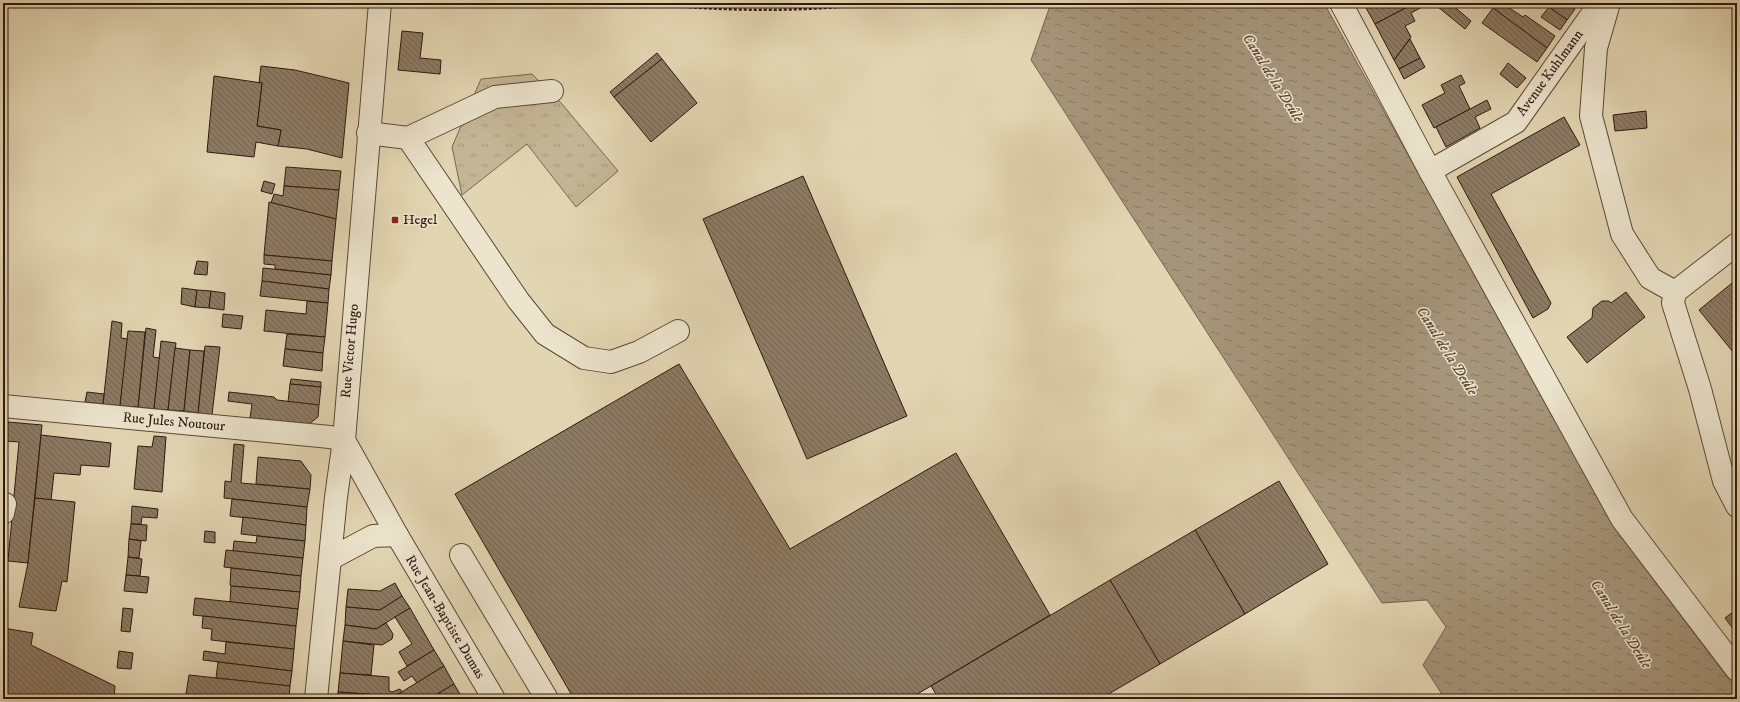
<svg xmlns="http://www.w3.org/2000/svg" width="1740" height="702" font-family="'IM FELL DW Pica',serif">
<defs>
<pattern id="grass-tufts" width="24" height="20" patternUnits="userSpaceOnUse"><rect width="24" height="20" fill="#c3b696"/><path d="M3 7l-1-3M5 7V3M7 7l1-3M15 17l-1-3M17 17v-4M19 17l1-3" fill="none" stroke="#a89c80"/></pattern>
<pattern id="water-ripples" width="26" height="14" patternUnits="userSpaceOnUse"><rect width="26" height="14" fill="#a5957a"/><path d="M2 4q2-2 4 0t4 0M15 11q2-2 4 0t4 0" fill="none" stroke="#877962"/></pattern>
<pattern id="building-back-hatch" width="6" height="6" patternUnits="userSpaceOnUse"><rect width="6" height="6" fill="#8c7b63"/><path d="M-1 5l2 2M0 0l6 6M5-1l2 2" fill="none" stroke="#736450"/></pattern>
</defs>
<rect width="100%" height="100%" fill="#e2d6b2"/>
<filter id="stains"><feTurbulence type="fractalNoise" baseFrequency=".005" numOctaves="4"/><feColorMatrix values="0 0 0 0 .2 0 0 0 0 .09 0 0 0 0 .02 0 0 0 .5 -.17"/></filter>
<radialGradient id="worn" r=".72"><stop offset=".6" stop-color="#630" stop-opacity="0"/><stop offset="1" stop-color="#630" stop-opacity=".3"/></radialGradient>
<polygon fill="url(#grass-tufts)" stroke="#786752" points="532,74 562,104 618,171 576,207 527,144 462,195 452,147 481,79"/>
<polygon fill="url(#water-ripples)" stroke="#75634f" points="1051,3 1324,3 1615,529 1737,690 1737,699 1445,699 1423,665 1446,627 1427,600 1382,603 1031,60"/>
<g fill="url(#building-back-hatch)" stroke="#2e180e">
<polygon points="1371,3 1415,3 1375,24 1365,6"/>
<polygon points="1415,3 1420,3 1422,7 1411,13 1415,21 1405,26 1411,37 1394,60 1375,24"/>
<polygon points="1441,3 1450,3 1471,21 1465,29 1438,7"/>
<polygon points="1496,3 1502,3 1523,17 1525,15 1555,36 1547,48 1493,8"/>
<polygon points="1552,3 1566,3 1575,9 1567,20 1549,7"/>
<polygon points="1549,7 1567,20 1560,30 1541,17"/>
<polygon points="1493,8 1547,48 1537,62 1482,23"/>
<polygon points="402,31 423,33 420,58 441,60 440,74 398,70"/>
<polygon points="1410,39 1420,58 1399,69 1394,60"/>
<polygon points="657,53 662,59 614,97 610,92"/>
<polygon points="1420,58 1425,67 1404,79 1399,69"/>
<polygon points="662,59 697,103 651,142 614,97"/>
<polygon points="1508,63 1526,78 1517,88 1500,74"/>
<polygon points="261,66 295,70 349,83 342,158 307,149 278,146 281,130 257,126 262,83 259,83"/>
<polygon points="1461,75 1465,83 1459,86 1470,109 1434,128 1422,105 1445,93 1441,85"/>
<polygon points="214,76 262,83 257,126 281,130 278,146 256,142 254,157 207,152"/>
<polygon points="1487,100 1491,109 1475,117 1480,128 1446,147 1436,127"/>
<polygon points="1646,111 1647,128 1615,131 1613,115"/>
<polygon points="1564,117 1580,145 1491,194 1551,303 1548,309 1533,318 1457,177"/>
<polygon points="286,167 341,171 339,190 284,186"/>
<polygon points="803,176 907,416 807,459 703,219"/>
<polygon points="264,181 275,184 272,194 261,191"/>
<polygon points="284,186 339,190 336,219 271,203 274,194 283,196"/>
<polygon points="269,202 336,219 332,261 264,255"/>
<polygon points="264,255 332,261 331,275 275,269 275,265 264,264"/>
<polygon points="197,261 208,262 207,275 194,274"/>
<polygon points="263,268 331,275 329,289 262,281"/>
<polygon points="1737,279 1737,357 1699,310"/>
<polygon points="262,281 329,289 328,303 260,296"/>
<polygon points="182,288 197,290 195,307 181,304"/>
<polygon points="197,290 211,291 209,308 195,307"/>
<polygon points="211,291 225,293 224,310 209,308"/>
<polygon points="1626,292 1645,317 1587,363 1567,337 1592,318 1593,308 1602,301 1609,301 1611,303"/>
<polygon points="307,301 328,303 325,337 264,331 266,310 306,314"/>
<polygon points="223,314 243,316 241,329 222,327"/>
<polygon points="112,321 122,323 121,338 128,339 120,406 103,404"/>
<polygon points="146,328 156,330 153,357 160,358 154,409 138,407"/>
<polygon points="128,331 145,332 138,407 120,406"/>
<polygon points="287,334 325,337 323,353 285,349"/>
<polygon points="161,341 176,343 168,410 154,409"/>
<polygon points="205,346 220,347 212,415 198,413"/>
<polygon points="175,348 190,350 184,411 168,410"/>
<polygon points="285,349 323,353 322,371 283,366"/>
<polygon points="190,350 204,351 198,413 184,411"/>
<polygon points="679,364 790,549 956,453 1050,615 909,699 574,699 455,494"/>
<polygon points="291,379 321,382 321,387 290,384"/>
<polygon points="290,384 321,387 319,405 288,402"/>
<polygon points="87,392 104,394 103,404 85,402"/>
<polygon points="229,392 274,397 277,400 319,405 318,417 309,424 250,418 252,404 228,401"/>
<polygon points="8,422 42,425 28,563 8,561 19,442 6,441"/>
<polygon points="41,435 111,443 109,467 81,465 80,475 54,473 51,500 35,498"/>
<polygon points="154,436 166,437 162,492 134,489 138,446 152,447"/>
<polygon points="234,444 244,445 241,483 310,489 307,507 224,498 225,481 231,482"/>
<polygon points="258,457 301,461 311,475 310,489 256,484"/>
<polygon points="1279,481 1328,564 1245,614 1195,530"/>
<polygon points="35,498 75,502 67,582 62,581 56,611 19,607 28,563"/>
<polygon points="232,499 307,507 306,525 230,516"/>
<polygon points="132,506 158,509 157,518 142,517 141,524 131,524"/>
<polygon points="243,517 306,525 305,541 241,534"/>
<polygon points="131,524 147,525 146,541 129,539"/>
<polygon points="1195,530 1245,614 1160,664 1110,580"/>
<polygon points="205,531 215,532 215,543 204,542"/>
<polygon points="257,536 305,541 303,558 233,551 234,541 256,543"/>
<polygon points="129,539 141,541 139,558 128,557"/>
<polygon points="226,550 303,558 301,576 224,567"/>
<polygon points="128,557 142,559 140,576 126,575"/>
<polygon points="231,568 301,576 300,592 231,586 230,585"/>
<polygon points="126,575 149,577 147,593 124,591"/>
<polygon points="1110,580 1160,664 1100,699 939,699 931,686"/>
<polygon points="395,583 402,596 380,610 346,607 348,589 380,591"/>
<polygon points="231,586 300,592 298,609 230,602"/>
<polygon points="402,596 410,608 376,629 345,625 346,607 380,610"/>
<polygon points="195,598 298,609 296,626 193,615"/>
<polygon points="123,608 133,609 130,632 121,631"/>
<polygon points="410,608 434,650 407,666 399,652 412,644 395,617"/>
<polygon points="1737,609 1737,634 1725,618"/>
<polygon points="203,616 296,626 294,649 211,640 212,629 202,628"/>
<polygon points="386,623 393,634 392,639 382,645 343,641 345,625 376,629"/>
<polygon points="3,628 33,633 31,645 115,686 114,699 3,699"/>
<polygon points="343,641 374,645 371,675 340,673"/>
<polygon points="226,642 294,649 292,671 203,660 204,651 225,654"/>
<polygon points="434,650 444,666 417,683 412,676 404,681 398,672"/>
<polygon points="119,651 133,653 131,669 117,668"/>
<polygon points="218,662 292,671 290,686 216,678"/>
<polygon points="444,666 454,684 429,699 397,699 395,696"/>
<polygon points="340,673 389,677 389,691 392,692 400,689 402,692 393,696 338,692"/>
<polygon points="189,675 290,686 289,699 226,699 186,694"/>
<polygon points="454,684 463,699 429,699"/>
<polygon points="338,692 392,696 391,699 337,699"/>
</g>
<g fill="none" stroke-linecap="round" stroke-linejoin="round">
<g stroke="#5b4837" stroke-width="24">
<g id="minor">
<polyline points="1341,3 1430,171 1622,519 1737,670"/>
<polyline points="1609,3 1596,48 1591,116 1622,234 1650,278 1675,292"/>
<polyline points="368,133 408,138 495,97 552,91"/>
<polyline points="408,138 518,300 545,334 584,358 611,362 639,352 678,331"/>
<polyline points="1430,171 1516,122 1600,3"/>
<polyline points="1737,244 1675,292 1673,303 1700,389 1724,481 1737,506"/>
<polyline points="3,406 330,437 344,440 397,535"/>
<polyline points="3,513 5,504"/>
<polyline points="461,555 547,699"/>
<polyline points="330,559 373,536 397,535 494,699"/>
<polyline points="316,699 336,497 344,440 380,3"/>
</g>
</g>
<path stroke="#2e180e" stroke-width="2.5" stroke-dasharray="3 2" stroke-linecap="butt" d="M639,3C719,11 798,13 878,3"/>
<use href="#minor" stroke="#ece4cd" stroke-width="22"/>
</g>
<rect fill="#8f2418" stroke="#ece4cd" stroke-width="1.5" x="391" y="216" width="8" height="8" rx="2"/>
<g text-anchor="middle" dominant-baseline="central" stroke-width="3" stroke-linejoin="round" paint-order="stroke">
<g font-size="14" fill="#2e180e" stroke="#ece4cd">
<text transform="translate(1550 73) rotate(-54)">Avenue Kuhlmann</text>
<text transform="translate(350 351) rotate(-85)">Rue Victor Hugo</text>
<text transform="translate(174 422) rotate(5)">Rue Jules Noutour</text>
<text transform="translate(445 617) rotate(59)">Rue Jean-Baptiste Dumas</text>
</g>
<g font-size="14" fill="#2e180e" stroke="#ece4cd" text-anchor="start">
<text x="403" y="220">Hegel</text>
</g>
<g font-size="15" font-style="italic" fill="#5e4a39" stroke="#ece4cd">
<text transform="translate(1273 78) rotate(58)">Canal de la Deûle</text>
<text transform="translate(1447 351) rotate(58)">Canal de la Deûle</text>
<text transform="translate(1621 624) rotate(58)">Canal de la Deûle</text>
</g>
</g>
<rect width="1740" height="702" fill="none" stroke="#e2d6b2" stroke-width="16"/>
<rect x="4" y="4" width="1732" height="694" fill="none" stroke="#2e180e" stroke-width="2"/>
<rect x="8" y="8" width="1724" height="686" fill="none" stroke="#2e180e"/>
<rect width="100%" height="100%" filter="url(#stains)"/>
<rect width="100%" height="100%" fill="url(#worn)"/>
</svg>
